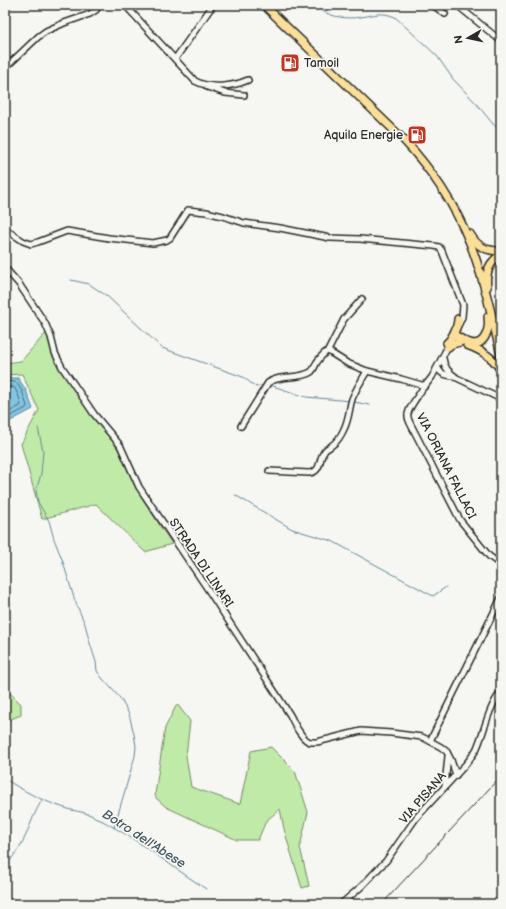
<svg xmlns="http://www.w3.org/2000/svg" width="506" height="909" font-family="'Balsamiq Sans',sans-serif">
<rect width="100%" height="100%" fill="#f6f6f2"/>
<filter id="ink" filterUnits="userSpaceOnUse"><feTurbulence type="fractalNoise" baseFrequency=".025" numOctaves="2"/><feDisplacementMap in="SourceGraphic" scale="8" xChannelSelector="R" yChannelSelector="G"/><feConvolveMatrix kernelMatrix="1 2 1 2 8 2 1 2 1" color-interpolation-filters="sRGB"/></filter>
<g filter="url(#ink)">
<g fill="#c0eaa7" stroke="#768a69">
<polygon points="46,333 54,356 84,402 118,449 131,477 144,501 172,544 145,552 96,504 42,519 21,444 39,410 22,374 5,375 5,363 21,361"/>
<polygon points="5,688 21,704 21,715 8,720 5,718"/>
<polygon points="177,704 190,721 186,756 191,787 240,804 251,751 271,747 295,771 308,812 300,847 309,886 302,888 288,843 284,829 280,809 266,821 258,840 237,840 166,807 156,798 155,794 165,728"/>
</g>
<polygon fill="#81c5e1" stroke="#5f8798" points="5,378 18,378 26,390 33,409 5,424"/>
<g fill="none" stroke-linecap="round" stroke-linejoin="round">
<g stroke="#4d6974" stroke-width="1">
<polyline points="5,382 16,382 22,391 27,406 26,408 5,419"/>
<polyline points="5,387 14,387 18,394 21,404 20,406 5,414"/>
</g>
<g stroke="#5f8798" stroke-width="1">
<path d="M313,5C327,16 343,20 361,17C376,15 380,11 395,17L437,56L453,79L475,102L493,124L501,131"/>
<polyline points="71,280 89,284 107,296 162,348 243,377 256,387 264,385"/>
<polyline points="270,385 306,397 340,400 349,401"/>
<polyline points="354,402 370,405"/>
<polyline points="38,428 43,451 41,474 36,491 38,502 49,521 54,539 62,559 75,601 85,624 89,640 96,662 97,671 102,678 120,698 129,714 134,734 136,746 135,756 114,828"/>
<polyline points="235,495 292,529 332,541 433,596 446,587"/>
<path d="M5,779C24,791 40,800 62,807C71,811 82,811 91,815C132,835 168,864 206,889"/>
<path d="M5,867C13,857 21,846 26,835C31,823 35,811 42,800"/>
</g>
<g stroke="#2b2b2b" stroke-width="8">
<g id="minor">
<path d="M125,5L195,81C210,89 232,87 248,80"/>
<polyline points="433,5 445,14"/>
<polyline points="457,5 501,41"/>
<polyline points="175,59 213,5"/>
<polyline points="5,68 39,36 46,31 64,23 90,14 96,10 99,5"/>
<polyline points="207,87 225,93 244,95"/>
<polyline points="5,229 23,241 31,244 38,242 67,231 109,238 153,243 167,240 170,238 188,210 206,212 223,216 244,223 280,228 330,238 360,239 434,246 439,247 442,251 463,305 462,317 459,324"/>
<path d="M5,268L19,284L45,323L51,337L55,353L62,367L94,414L120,445L139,487L209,591L290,715C294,723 301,739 310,742C312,742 315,742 317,742L361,731L391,733L422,737L430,741L441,747L447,752L451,760L456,775"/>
<polyline points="328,351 344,319 362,299"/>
<path d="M443,358C444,368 449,372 457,378L501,399"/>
<path d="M438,368C440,374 446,375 452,376"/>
<path d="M425,384C421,393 409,406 408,414C407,417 409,420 410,423L460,520L489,556L501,565"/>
<polyline points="425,386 432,377 449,344"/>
<path d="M241,426L268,383C280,374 298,380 311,372C314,370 315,365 317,362C320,358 322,355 326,352L328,351L347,363L367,371"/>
<path d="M269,471L309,473C322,472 318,460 324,452C325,449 329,448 331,446C337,442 341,436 344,429C349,419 349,409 352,399C356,389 362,380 367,371L401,379L425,386"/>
<polyline points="430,741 501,598"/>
<polyline points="445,786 448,756"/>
<path d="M341,904L362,886L378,869L386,861L416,818L466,764C470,759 474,754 477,748C485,730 488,708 501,692"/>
</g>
</g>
<g stroke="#2b2b2b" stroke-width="10">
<g id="major">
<path d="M264,5L403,139C431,169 455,205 470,243C484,279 492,317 501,355"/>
<path d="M470,234C477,247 487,251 501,251"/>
<path d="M487,287C485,273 489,262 501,255"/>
<path d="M453,336H456C460,338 465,342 470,343C485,348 490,328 488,317"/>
<path d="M447,343C452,339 458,326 458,319"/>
<path d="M467,345C481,350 494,357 501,371"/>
<polyline points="448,347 452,344 460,342"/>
</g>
</g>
<use href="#minor" stroke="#f6f6f2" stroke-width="5"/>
<use href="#major" stroke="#fbdf96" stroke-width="7"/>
<polyline stroke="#2b2b2b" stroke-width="1" points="382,904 501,776"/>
</g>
</g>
<defs>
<g id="fuel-square" transform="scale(1)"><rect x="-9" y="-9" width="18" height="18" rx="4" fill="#c8321e" stroke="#f6f6f2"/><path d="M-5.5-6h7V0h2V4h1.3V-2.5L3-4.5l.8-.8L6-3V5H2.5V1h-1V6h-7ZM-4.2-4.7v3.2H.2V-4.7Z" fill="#fff"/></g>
</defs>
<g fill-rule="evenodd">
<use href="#fuel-square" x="290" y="63"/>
<use href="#fuel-square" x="417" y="135"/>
</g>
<g text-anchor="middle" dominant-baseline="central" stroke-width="3.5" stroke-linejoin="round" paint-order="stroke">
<g font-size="12" fill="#2b2b2b" stroke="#f6f6f2" text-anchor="start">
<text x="304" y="63">Tamoil</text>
<text x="403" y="135" text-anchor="end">Aquila Energie</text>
</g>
<g font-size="12" fill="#2b2b2b" stroke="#f6f6f2">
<text transform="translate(446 466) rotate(63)">VIA ORIANA FALLACI</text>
<text transform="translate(201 563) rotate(56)">STRADA DI LINARI</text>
<text transform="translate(423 798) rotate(-49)">VIA PISANA</text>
</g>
<g font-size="13" font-style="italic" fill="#455962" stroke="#f6f6f2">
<text transform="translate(144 839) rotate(33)">Botro dell'Abese</text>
</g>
</g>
<rect width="506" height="909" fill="none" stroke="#f6f6f2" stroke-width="20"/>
<rect x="10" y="10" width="486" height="889" fill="none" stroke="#2b2b2b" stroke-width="1.5" filter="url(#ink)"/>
<g transform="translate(468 38) rotate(261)" stroke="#f6f6f2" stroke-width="3" paint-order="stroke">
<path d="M0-3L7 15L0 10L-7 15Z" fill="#2b2b2b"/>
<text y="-6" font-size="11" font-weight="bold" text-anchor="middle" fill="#2b2b2b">N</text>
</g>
</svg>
